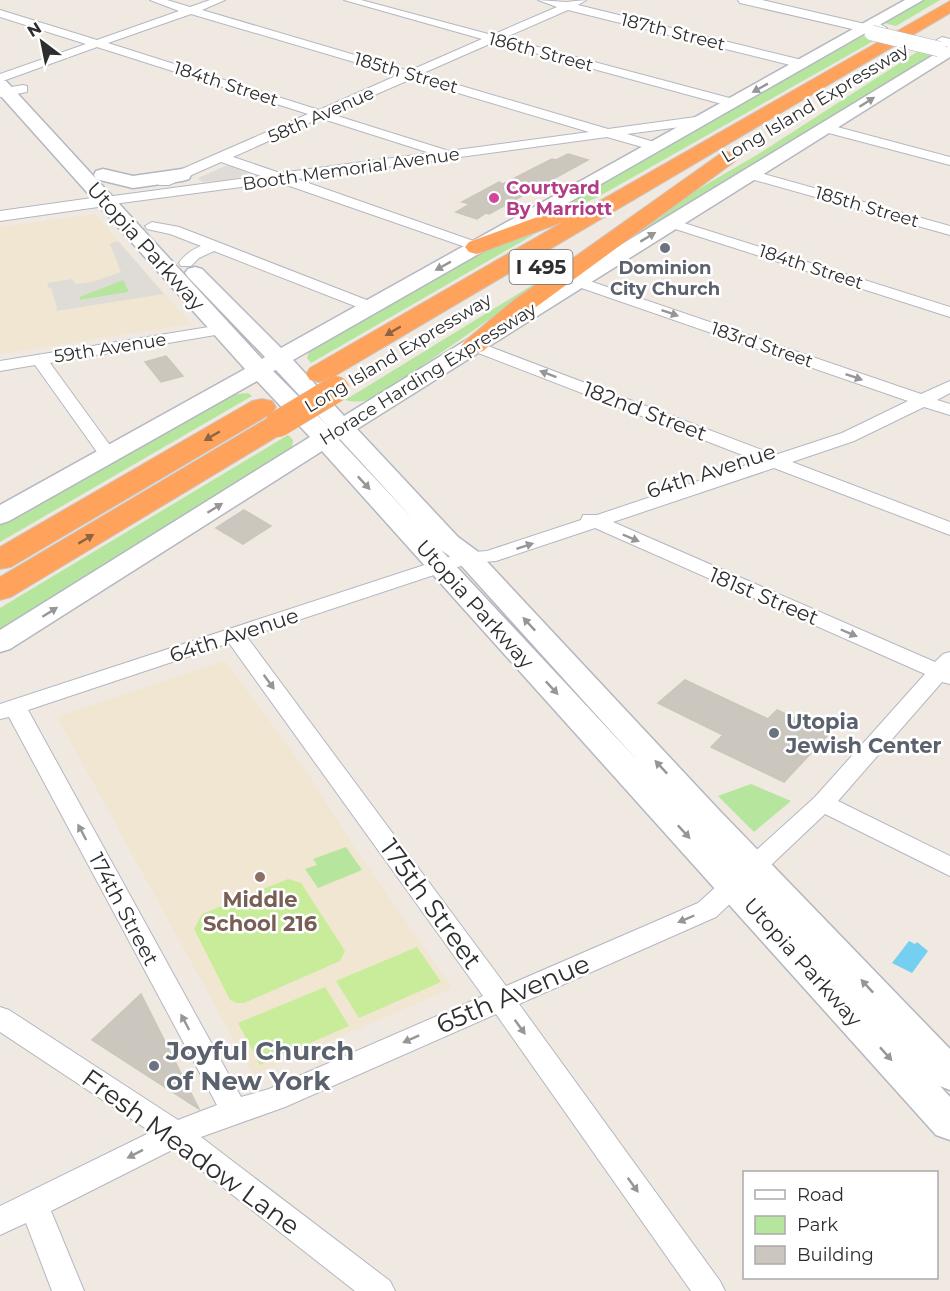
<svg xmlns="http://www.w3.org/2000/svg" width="950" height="1291" font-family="Montserrat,sans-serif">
<rect width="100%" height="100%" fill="#efe9e1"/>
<g fill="#f0e6d1">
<polygon points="95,214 191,324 0,354 0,227"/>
<polygon points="225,661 309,775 349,839 452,988 253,1075 57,717"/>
</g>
<g fill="#b6e59e">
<polygon points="925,0 940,0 896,26 884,23"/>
<polygon points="863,36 877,39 596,198 539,222 535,221"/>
<polygon points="920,50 935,53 587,267 678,201 760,153"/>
<polygon points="540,231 311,363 307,358 310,349 480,253"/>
<polygon points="124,279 130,292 80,300 79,297"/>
<path d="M542,279L523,296L383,393C370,400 360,404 345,400Z"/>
<polygon points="248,393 252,396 0,542 0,525 229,395"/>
<polygon points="288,435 293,440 292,447 0,630 0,608"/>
<polygon points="751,784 791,801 754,832 718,796"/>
<polygon points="346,847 362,870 318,888 305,869 317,865 313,859"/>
</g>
<g fill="#c9ec9a">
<polygon points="288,879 301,883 345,951 340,961 244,1003 237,1003 230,1000 194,929 202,914"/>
<polygon points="417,947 441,982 359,1018 336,981"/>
<polygon points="325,987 349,1026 260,1065 238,1023"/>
</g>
<g fill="#dfdcd8" fill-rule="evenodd">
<polygon points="225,166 233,166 252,175 225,180 203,182 199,180 198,178"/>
<path d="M118,241L164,294L56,311L57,307L51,288H49L47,283L73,279L75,284L92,282L121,272L110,244ZM123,280L129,292L80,300L79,297Z"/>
</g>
<polygon fill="#75cff0" points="909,941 915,944 917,942 928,951 912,973 892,963"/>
<g fill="#cbc7bf" stroke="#cbc5ba" stroke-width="1.5">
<polygon points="568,154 588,160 489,214 486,213 477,219 456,212 470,204 462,202 499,182 503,184 552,159 556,160"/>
<polygon points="166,356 183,376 161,382 145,362"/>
<polygon points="244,510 271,526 243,544 216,528"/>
<polygon points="685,680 768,719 777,710 829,734 784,782 711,747 723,735 658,703"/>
<polygon points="141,994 199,1109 92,1040"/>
</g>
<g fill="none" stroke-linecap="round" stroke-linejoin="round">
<g stroke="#b4b7c1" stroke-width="2">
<g id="minor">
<path d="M150,0H167L190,7L210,0H225L202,10L409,71L482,39L344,0H361L492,35L557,7L538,0L566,2L586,0L578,5L806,61L808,64L802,68L568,10L504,38L737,100L739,103L733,107L494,42L421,74L608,129L703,116L709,120L703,124L627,134L661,144L663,147L656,151L607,137L297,179L482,244L484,247L477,251L278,182L106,205L101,204L99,201L101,198L106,197L261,176L221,162L169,185H159L157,182L159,179L308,114L97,47L0,82V74L86,44L0,17V10L97,40L179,11ZM191,14L398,75L319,110L108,43ZM411,79L589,132L449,151L331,114ZM320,118L430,153L280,173L233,157Z"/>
<polygon points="23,85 27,86 27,92 0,97 0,89"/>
<polygon points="826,124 950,157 950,165 821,131 820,128"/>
<polygon points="749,170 950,226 950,235 744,177 742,174"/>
<polygon points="671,219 950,307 950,317 666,226 664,223 666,220"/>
<path d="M152,222L179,227L377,304L379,307L377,310H365L214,251L199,258L191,266H181L179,263C185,254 192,250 201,246L170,234L147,229L145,226Z"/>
<path d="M575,276L921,394L950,381V393L937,400L950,404V415L924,407L854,441L792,462L950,522V535L774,468L613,522L935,662L943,654L950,652V684L942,682L838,801L950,856V876L825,814L716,917L519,1004L720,1281L725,1291H691L496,1014L285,1107L201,1137L390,1281L395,1291H355L174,1149L51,1211L84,1291H52L26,1223L0,1235V1206L151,1132L0,1032V1007L9,1010L178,1120L217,1105L9,717L0,719V704L461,553L487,551L581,520L583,515H597L758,461L468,349L466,346L468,343H480L775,455L842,433L908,401L570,284L567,281L570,278ZM595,528L925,674L815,797L698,903L506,986L247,637L470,563L496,561ZM229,643L483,996L269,1089L241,1097L28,710Z"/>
<polygon points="221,325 227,327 229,330 227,333 50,363 117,455 114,459 102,459 35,365 0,371 0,361"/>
</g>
</g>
<g stroke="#b4b7c1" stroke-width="2">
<g id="tertiary">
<polygon points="738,0 762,0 865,24 880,24 887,28 880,32 865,32 740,3"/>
<polygon points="942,37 950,39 950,47 937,44 935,41"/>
<polygon points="106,196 112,197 115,201 112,205 0,221 0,211"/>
</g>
</g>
<g stroke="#b4b7c1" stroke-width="3">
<g id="secondary">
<path d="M905,0H923L293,360L344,416L568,277L950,45V57L357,429L458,537L477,551L719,810L950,1049V1090L940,1086L950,1097V1140L936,1135L322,451L10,649L0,652V630L310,437L257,381L9,521L0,524V505L245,369L0,95V80L6,81L262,359L265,357L188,277L185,273L188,269L195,267L202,269L281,348ZM276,370L328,426L273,371ZM340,439L414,520L339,440ZM441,550L459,563L638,761Z"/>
<polygon points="103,169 133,176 182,169 189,171 191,175 189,179 182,181 133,188 96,179 94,175 96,171"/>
</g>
</g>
<g stroke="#c9c9c9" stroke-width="2">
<g id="motorway">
<polygon points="950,1 950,13 328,380 319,382 310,380 306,374 310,368 563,222 477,254 469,252 465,247 469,242 559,209 567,211 570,216 568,219"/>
<polygon points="727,152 734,154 737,158 734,162 532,310 483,351 474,354 465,351 461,346 465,341 514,300 720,154"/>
<polygon points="262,399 272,401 276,407 272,413 11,567 0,569 0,547 252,401"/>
<polygon points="278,416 288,418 292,424 288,430 11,597 0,600 0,577 268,418"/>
</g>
</g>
<use href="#minor" fill="#fff" fill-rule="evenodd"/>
<use href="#tertiary" fill="#fff" fill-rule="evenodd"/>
<use href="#secondary" fill="#fff" fill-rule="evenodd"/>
<use href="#motorway" fill="#ffa35c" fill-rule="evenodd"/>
<g stroke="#b4b7c1" stroke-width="16" stroke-linecap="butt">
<polyline id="tertiary-bridge" points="872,33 939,49"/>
</g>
<g stroke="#c9c9c9" stroke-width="27" stroke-linecap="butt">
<polyline id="motorway-bridge" points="278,424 336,389"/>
</g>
<use href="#tertiary-bridge" stroke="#fff" stroke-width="15"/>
<use href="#motorway-bridge" stroke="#ffa35c" stroke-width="26"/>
</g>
<defs><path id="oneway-solid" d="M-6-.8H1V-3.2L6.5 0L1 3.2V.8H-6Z" transform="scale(1.5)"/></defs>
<g fill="#969696">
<use href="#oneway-solid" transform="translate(760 88) rotate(151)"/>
<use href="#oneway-solid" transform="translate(867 102) rotate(-32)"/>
<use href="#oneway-solid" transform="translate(648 237) rotate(-31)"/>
<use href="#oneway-solid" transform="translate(443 266) rotate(151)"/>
<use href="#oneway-solid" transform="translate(670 313) rotate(19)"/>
<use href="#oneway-solid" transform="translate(548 374) rotate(-159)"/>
<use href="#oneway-solid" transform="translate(854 377) rotate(19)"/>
<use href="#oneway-solid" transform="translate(364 483) rotate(47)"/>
<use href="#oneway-solid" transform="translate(215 508) rotate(-32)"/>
<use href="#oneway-solid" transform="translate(631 538) rotate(23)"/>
<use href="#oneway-solid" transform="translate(525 546) rotate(-18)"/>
<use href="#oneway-solid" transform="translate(50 612) rotate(-32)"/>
<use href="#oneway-solid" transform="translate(529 624) rotate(-133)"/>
<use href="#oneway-solid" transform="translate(849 633) rotate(23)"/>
<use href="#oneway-solid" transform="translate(269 682) rotate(54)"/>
<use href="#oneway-solid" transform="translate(552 688) rotate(47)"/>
<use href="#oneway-solid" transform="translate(661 767) rotate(-133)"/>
<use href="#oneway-solid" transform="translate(82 832) rotate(-118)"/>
<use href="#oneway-solid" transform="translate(684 832) rotate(47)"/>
<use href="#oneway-solid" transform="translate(686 919) rotate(157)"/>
<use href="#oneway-solid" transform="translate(867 986) rotate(-133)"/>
<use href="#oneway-solid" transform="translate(185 1022) rotate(-118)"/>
<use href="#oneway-solid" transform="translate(520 1027) rotate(54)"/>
<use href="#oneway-solid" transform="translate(411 1039) rotate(156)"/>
<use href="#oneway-solid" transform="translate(886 1054) rotate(48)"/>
<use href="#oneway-solid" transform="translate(135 1154) rotate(153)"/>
<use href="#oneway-solid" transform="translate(633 1185) rotate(54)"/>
</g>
<g fill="#8c6343">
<use href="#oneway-solid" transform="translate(393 331) rotate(150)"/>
<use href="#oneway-solid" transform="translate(212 436) rotate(150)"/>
<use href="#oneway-solid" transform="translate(86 539) rotate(-31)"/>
</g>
<circle fill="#d1479c" stroke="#fff" stroke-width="2" cx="494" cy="198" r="6"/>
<g fill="#6b7280" stroke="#fff" stroke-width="2">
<circle cx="665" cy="248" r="6"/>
<circle cx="774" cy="733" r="6"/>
<circle cx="154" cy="1066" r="6"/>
</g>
<circle fill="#8d6e63" stroke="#fff" stroke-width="2" cx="260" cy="877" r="6"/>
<g text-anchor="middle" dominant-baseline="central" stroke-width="5" stroke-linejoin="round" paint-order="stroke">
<g font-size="18" fill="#2e2e2e" stroke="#fff">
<text transform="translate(673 32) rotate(14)">187th Street</text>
<text transform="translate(541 52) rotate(15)">186th Street</text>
<text transform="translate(406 73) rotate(16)">185th Street</text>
<text transform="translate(226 84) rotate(18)">184th Street</text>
<text transform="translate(815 103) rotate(-31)">Long Island Expressway</text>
<text transform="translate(321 115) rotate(-24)">58th Avenue</text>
<text transform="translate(351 169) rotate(-8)">Booth Memorial Avenue</text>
<text transform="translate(867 207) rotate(16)">185th Street</text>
<text transform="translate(811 267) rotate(18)">184th Street</text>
<text transform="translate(762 345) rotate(19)">183rd Street</text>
<text transform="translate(110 348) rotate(-9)">59th Avenue</text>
<text transform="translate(398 353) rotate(-31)">Long Island Expressway</text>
<text transform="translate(428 374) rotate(-32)">Horace Harding Expressway</text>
</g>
<g font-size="18" font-weight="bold" fill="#b23c85" stroke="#fff" text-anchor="start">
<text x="506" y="188">Courtyard<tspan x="506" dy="21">By Marriott</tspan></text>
</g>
<g font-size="18" font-weight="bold" fill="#5b616d" stroke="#fff">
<text x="665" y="268">Dominion<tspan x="665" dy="21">City Church</tspan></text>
</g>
<rect fill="#fff" stroke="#6d6d6d" stroke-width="1.5" x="509.5" y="250" width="63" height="34" rx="4.5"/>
<g font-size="20" font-weight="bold" fill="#2e2e2e">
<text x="541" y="267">I 495</text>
</g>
<g font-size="21" fill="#2e2e2e" stroke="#fff">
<text transform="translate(146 246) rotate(48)">Utopia Parkway</text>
<text transform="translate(645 411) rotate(21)">182nd Street</text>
<text transform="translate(711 471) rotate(-18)">64th Avenue</text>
<text transform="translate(764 596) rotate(23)">181st Street</text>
<text transform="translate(475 604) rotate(48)">Utopia Parkway</text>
<text transform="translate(234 635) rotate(-18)">64th Avenue</text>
<text transform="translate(124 909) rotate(62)">174th Street</text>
<text transform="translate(803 962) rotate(48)">Utopia Parkway</text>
</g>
<g font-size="21" font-weight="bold" fill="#5b616d" stroke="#fff" text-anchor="start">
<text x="786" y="721">Utopia<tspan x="786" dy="24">Jewish Center</tspan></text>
</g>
<g font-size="21" font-weight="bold" fill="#785e54" stroke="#fff">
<text x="260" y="899">Middle<tspan x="260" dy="24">School 216</tspan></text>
</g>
<g font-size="26" fill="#2e2e2e" stroke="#fff">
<text transform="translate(431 904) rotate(54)">175th Street</text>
<text transform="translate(513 994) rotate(-23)">65th Avenue</text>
<text transform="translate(191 1152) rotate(36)">Fresh Meadow Lane</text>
</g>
<g font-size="26" font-weight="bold" fill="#5b616d" stroke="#fff" text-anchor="start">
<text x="166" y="1051">Joyful Church<tspan x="166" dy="30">of New York</tspan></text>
</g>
</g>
<rect x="743" y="1171" width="195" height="108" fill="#ffffff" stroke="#ababab" stroke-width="1.5"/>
<rect x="755" y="1190" width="30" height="9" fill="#ffffff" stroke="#ababab" stroke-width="1.5"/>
<text x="797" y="1201" font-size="18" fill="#2e2e2e">Road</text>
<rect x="755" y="1216" width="30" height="18" fill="#b6e59e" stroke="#ababab" stroke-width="1.5"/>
<text x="797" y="1231" font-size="18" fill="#2e2e2e">Park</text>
<rect x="755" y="1246" width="30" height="18" fill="#cbc7bf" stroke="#ababab" stroke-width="1.5"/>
<text x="797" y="1261" font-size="18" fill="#2e2e2e">Building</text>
<g transform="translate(42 42) rotate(328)" stroke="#ffffff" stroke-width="4.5" paint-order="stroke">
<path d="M0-4.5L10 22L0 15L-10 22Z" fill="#2e2e2e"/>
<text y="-9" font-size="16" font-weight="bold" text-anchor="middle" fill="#2e2e2e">N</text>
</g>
</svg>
